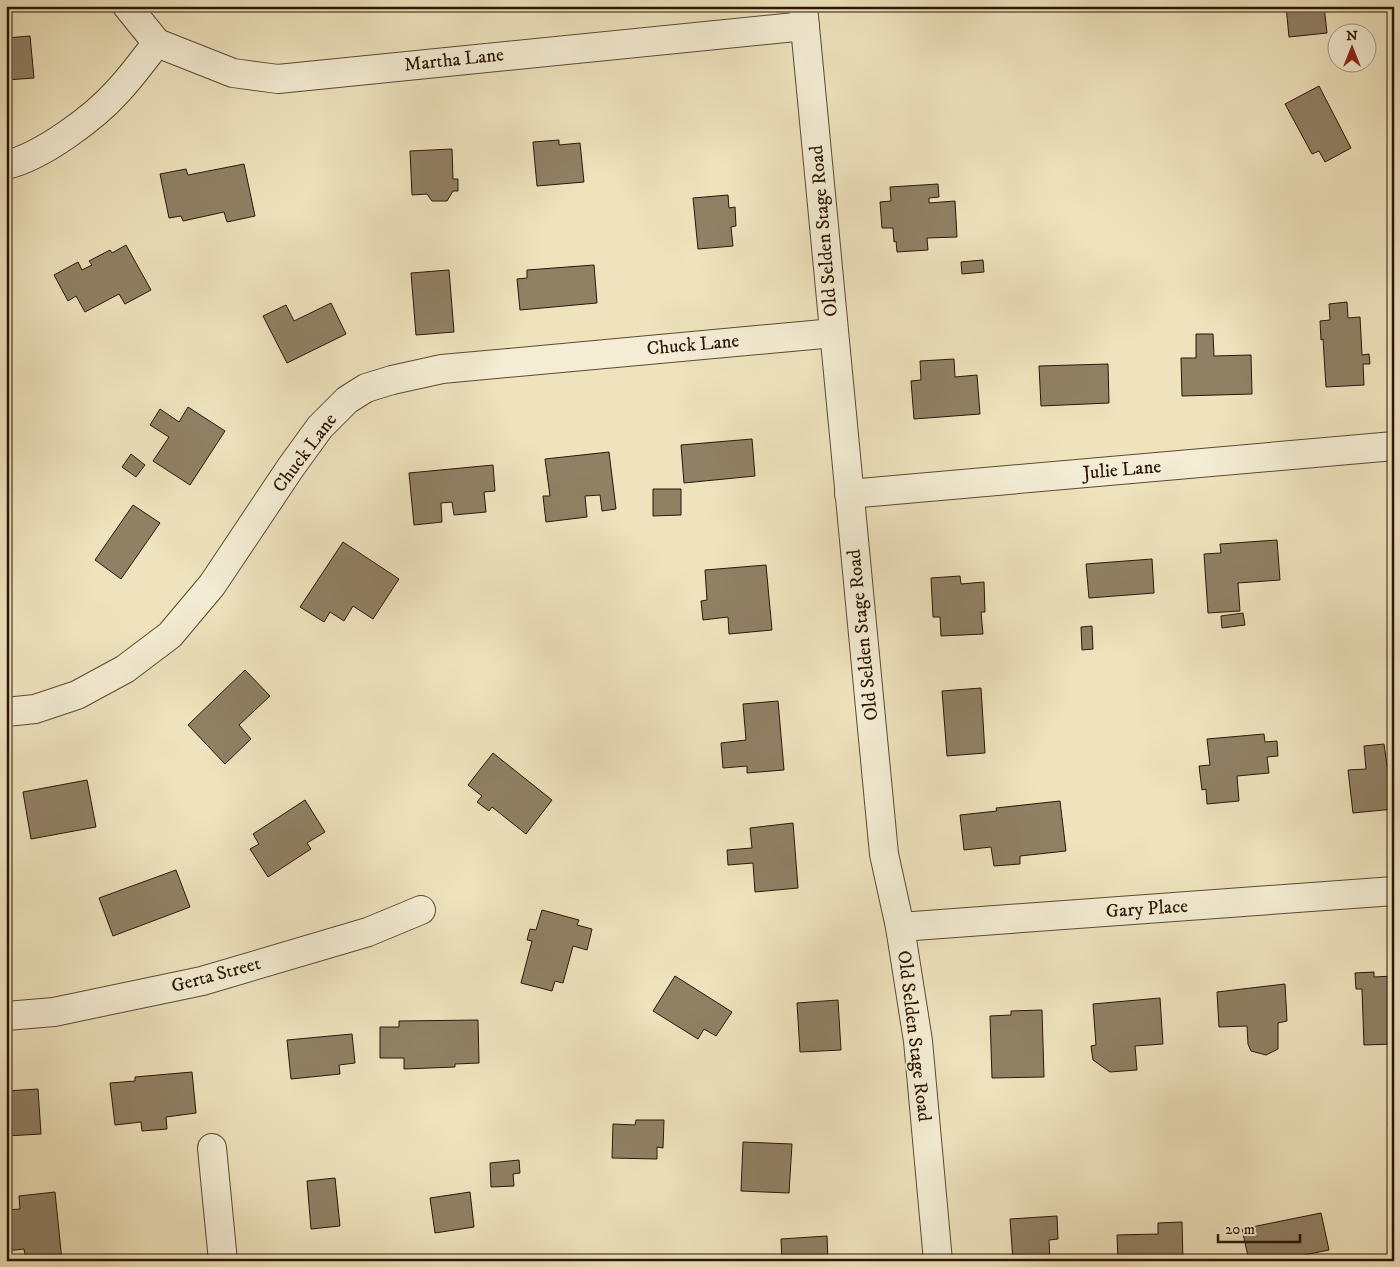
<svg xmlns="http://www.w3.org/2000/svg" width="1400" height="1267" font-family="'IM FELL DW Pica',serif">
<rect width="100%" height="100%" fill="#eee3bd"/>
<filter id="stains"><feTurbulence type="fractalNoise" baseFrequency=".004" numOctaves="4"/><feColorMatrix values="0 0 0 0 .2 0 0 0 0 .09 0 0 0 0 .02 0 0 0 .5 -.17"/></filter>
<radialGradient id="worn" r=".72"><stop offset=".6" stop-color="#630" stop-opacity="0"/><stop offset="1" stop-color="#630" stop-opacity=".3"/></radialGradient>
<g fill="#908165" stroke="#2b1605">
<polygon points="1286,6 1324,6 1327,33 1289,37"/>
<polygon points="30,36 34,78 6,80 6,38"/>
<polygon points="1319,86 1351,148 1325,162 1319,151 1312,154 1285,104"/>
<polygon points="559,140 559,145 580,143 584,182 537,186 533,142"/>
<polygon points="452,149 453,179 458,179 458,191 453,191 447,201 432,201 427,194 412,195 410,151"/>
<polygon points="244,164 255,216 227,222 224,212 183,221 181,216 169,218 160,174 186,169 188,175"/>
<polygon points="938,184 939,197 929,198 929,203 955,201 957,237 927,238 928,250 897,252 896,241 894,242 893,228 882,228 880,202 891,201 890,187"/>
<polygon points="728,195 729,208 735,207 736,226 731,227 733,246 698,249 693,198"/>
<polygon points="126,245 151,290 125,304 119,294 85,312 76,296 68,301 54,275 78,262 82,270 92,265 89,261 110,250 112,253"/>
<polygon points="983,260 984,272 962,274 961,262"/>
<polygon points="594,265 597,303 520,310 517,279 527,278 527,270"/>
<polygon points="449,270 454,332 416,335 411,273"/>
<polygon points="1347,302 1348,318 1360,317 1362,355 1369,354 1370,364 1363,364 1364,385 1326,387 1323,339 1321,340 1320,321 1330,320 1329,304"/>
<polygon points="331,303 346,334 287,363 263,316 286,305 294,321"/>
<polygon points="1196,334 1213,334 1214,356 1251,355 1252,394 1182,396 1181,358 1196,358"/>
<polygon points="954,359 955,377 977,375 980,414 914,419 911,381 921,380 920,361"/>
<polygon points="1108,364 1109,403 1041,406 1039,366"/>
<polygon points="188,407 225,431 190,485 153,461 169,437 150,425 160,409 179,422"/>
<polygon points="752,439 755,476 684,483 681,445"/>
<polygon points="609,452 616,509 602,511 600,495 585,496 587,517 546,522 543,496 550,496 545,459"/>
<polygon points="131,454 145,465 136,477 122,467"/>
<polygon points="493,465 495,491 484,492 486,512 454,515 452,502 441,503 442,522 414,525 409,473"/>
<polygon points="653,489 681,489 681,515 653,516"/>
<polygon points="133,505 160,523 121,579 95,560"/>
<polygon points="1277,540 1280,580 1238,583 1240,611 1208,613 1204,554 1221,553 1220,544"/>
<polygon points="343,542 399,579 373,619 353,606 344,621 330,612 324,622 300,607"/>
<polygon points="1152,559 1154,593 1089,598 1086,564"/>
<polygon points="766,565 772,630 729,634 728,617 703,620 701,601 707,600 705,570"/>
<polygon points="960,576 961,584 984,582 985,612 981,612 983,634 941,636 940,617 933,617 931,578"/>
<rect x="6" y="606" width="3" height="38"/>
<polygon points="1243,613 1245,625 1222,628 1221,616"/>
<polygon points="1092,626 1093,649 1082,650 1081,627"/>
<polygon points="245,670 270,696 239,725 251,739 225,764 188,725"/>
<polygon points="981,688 985,753 947,756 942,691"/>
<polygon points="778,701 784,770 747,773 747,766 723,768 721,743 746,740 743,704"/>
<polygon points="1264,734 1265,742 1277,741 1278,756 1267,757 1269,773 1237,776 1239,801 1207,804 1206,789 1202,790 1199,766 1210,765 1207,739"/>
<polygon points="1384,744 1387,766 1394,766 1394,809 1353,813 1348,770 1366,769 1364,746"/>
<polygon points="493,753 552,800 526,834 492,807 489,811 477,802 482,796 468,785"/>
<polygon points="87,780 96,827 31,839 23,792"/>
<polygon points="305,800 325,832 307,843 311,849 268,877 250,849 259,844 253,834"/>
<polygon points="1060,801 1066,851 1020,856 1020,864 994,866 991,847 964,850 960,815 997,811 996,808"/>
<polygon points="793,823 798,888 755,892 753,863 728,865 727,850 752,848 750,828"/>
<polygon points="176,870 190,907 113,936 99,898"/>
<polygon points="542,910 579,920 577,925 592,929 587,950 573,946 563,983 555,981 552,991 521,983 532,941 527,940 530,929 536,930"/>
<polygon points="7,914 11,954 8,955 9,964 6,964"/>
<polygon points="1374,972 1374,977 1394,976 1394,1044 1364,1045 1362,989 1356,989 1355,973"/>
<polygon points="675,976 732,1012 716,1036 704,1029 698,1039 653,1011"/>
<polygon points="1285,984 1287,1021 1278,1023 1278,1049 1266,1055 1251,1051 1248,1044 1247,1026 1219,1027 1217,992"/>
<polygon points="1160,998 1163,1044 1135,1046 1137,1070 1110,1072 1093,1060 1091,1046 1096,1045 1093,1004"/>
<polygon points="838,1000 841,1050 800,1052 797,1003"/>
<polygon points="1042,1010 1044,1077 992,1078 990,1016 1011,1015 1011,1011"/>
<polygon points="478,1020 479,1063 455,1064 455,1067 404,1069 404,1058 380,1058 380,1027 399,1027 399,1021"/>
<polygon points="352,1034 355,1063 339,1065 340,1074 291,1079 287,1040"/>
<polygon points="192,1072 196,1113 166,1117 167,1129 142,1131 141,1122 115,1125 110,1083 135,1081 135,1077"/>
<polygon points="38,1089 41,1134 6,1136 6,1091"/>
<polygon points="636,1120 664,1120 663,1148 657,1147 657,1159 612,1158 613,1124 635,1125"/>
<polygon points="1394,1123 1394,1150 1388,1124"/>
<polygon points="743,1142 792,1144 789,1193 741,1191"/>
<polygon points="519,1160 520,1173 513,1174 514,1186 491,1187 490,1163"/>
<polygon points="335,1178 340,1226 311,1229 307,1181"/>
<polygon points="55,1192 62,1261 26,1261 24,1249 6,1251 6,1210 20,1209 19,1196"/>
<polygon points="470,1192 474,1227 435,1233 430,1198"/>
<polygon points="1321,1213 1329,1250 1274,1261 1249,1261 1242,1229"/>
<polygon points="1057,1216 1058,1239 1049,1240 1050,1261 1013,1261 1010,1219"/>
<polygon points="1182,1222 1183,1261 1118,1261 1117,1235 1158,1234 1158,1223"/>
<polygon points="827,1236 828,1261 782,1261 781,1239"/>
</g>
<g fill="none" stroke-linecap="round" stroke-linejoin="round">
<g stroke="#5c4933" stroke-width="30">
<g id="minor">
<polyline points="127,6 157,43 233,73 278,79 805,26"/>
<polyline points="803,6 884,854 900,927 918,1041 938,1261"/>
<path d="M6,165C41,157 94,118 118,91C132,76 144,59 157,43"/>
<polyline points="849,494 1394,446"/>
<polyline points="6,712 35,709 77,695 125,669 170,635 212,585 291,467 320,427 347,400 366,388 392,380 442,369 834,333"/>
<polyline points="900,927 1394,891"/>
<polyline points="6,1016 54,1012 202,981 368,932 421,910"/>
<polyline points="212,1148 223,1261"/>
</g>
</g>
<use href="#minor" stroke="#f4edd4" stroke-width="28"/>
</g>
<g text-anchor="middle" dominant-baseline="central" stroke-width="4" stroke-linejoin="round" paint-order="stroke">
<g font-size="19" fill="#2b1605" stroke="#f4edd4">
<text transform="translate(454 60) rotate(-6)">Martha Lane</text>
<text transform="translate(824 231) rotate(-95)">Old Selden Stage Road</text>
<text transform="translate(693 345) rotate(-5)">Chuck Lane</text>
<text transform="translate(305 453) rotate(-53)">Chuck Lane</text>
<text transform="translate(1122 470) rotate(-5)">Julie Lane</text>
<text transform="translate(863 635) rotate(-96)">Old Selden Stage Road</text>
<text transform="translate(1147 909) rotate(-4)">Gary Place</text>
<text transform="translate(216 975) rotate(-15)">Gerta Street</text>
<text transform="translate(914 1036) rotate(83)">Old Selden Stage Road</text>
</g>
</g>
<rect width="1400" height="1267" fill="none" stroke="#eee3bd" stroke-width="25"/>
<rect x="8" y="8" width="1385" height="1252" fill="none" stroke="#2b1605" stroke-width="2.5"/>
<rect x="12" y="12" width="1375" height="1242" fill="none" stroke="#2b1605"/>
<g transform="translate(1352 48)"><circle r="24" fill="#f4edd4" stroke="#a49781"/>
<path d="M0-4L9 19L0 12L-9 19Z" fill="#8f2418"/>
<text y="-8" font-size="14" font-weight="bold" text-anchor="middle" fill="#2b1605">N</text>
</g>
<path d="M1218 1234v8h82v-8" fill="none" stroke="#2b1605" stroke-width="2.5"/>
<text x="1225" y="1234" font-size="15" fill="#2b1605" stroke="#f4edd4" stroke-width="4" paint-order="stroke">20 m</text>
<rect width="100%" height="100%" filter="url(#stains)"/>
<rect width="100%" height="100%" fill="url(#worn)"/>
</svg>
